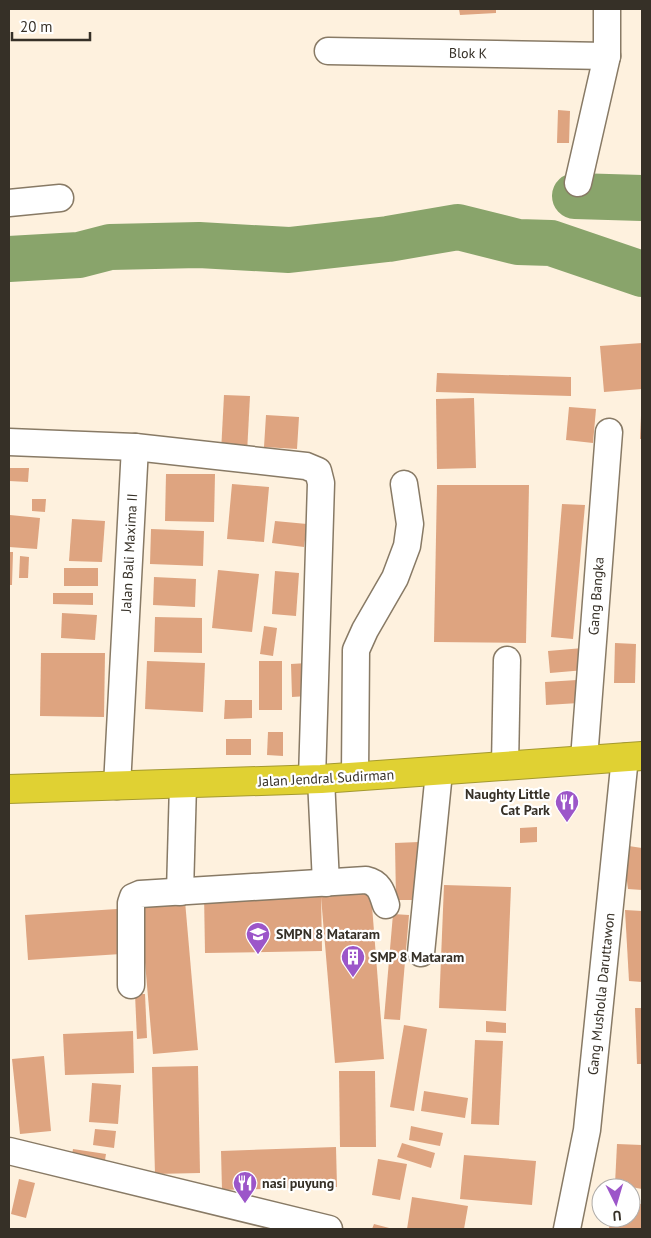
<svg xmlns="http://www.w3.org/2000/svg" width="651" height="1238" font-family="'PT Sans',sans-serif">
<rect width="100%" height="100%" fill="#fef1de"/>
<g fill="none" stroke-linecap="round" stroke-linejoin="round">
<g stroke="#89a46b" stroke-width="46">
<polyline points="575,196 642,198"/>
<polyline points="9,259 79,255 110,247 199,245 289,250 388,239 458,227 518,242 551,243 642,274"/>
</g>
</g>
<g fill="#dea480">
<polygon points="459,9 496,9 496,13 460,15"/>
<polygon points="558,110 570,111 569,143 557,143"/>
<polygon points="642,343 642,389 604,392 600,346"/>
<polygon points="437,373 571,377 571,396 436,392"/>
<polygon points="224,395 250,396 247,453 221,452"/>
<polygon points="474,398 476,468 437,469 436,399"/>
<polygon points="569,407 596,409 593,443 566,440"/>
<polygon points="266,415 299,417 297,449 264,447"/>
<polygon points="641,416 642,416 642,439 640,439"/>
<polygon points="9,468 29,468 28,482 9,481"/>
<polygon points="166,474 215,474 214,522 165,521"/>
<polygon points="232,484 269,487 264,542 227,539"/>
<polygon points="437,485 529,485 526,643 434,642"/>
<polygon points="32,499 46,499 45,512 32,511"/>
<polygon points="562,504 585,505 573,639 551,637"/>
<polygon points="10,515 40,518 37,549 9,547"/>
<polygon points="72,519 105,521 102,562 69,561"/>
<polygon points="275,521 307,524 304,547 272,543"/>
<polygon points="151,529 204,531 203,566 150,564"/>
<polygon points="9,552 13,552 12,585 9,585"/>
<polygon points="20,556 29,557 28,578 19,578"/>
<rect x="64" y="568" width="34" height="18"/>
<polygon points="218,570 259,574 252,632 212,628"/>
<polygon points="275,571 299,573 296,616 272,614"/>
<polygon points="154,577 196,579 195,607 153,605"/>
<polygon points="53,593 93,593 93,605 53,604"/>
<polygon points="62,613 97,615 95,640 61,638"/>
<polygon points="155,617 202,618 202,653 154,652"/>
<polygon points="264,626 277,628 273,656 260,654"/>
<polygon points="615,643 636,644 635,683 614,683"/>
<polygon points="583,648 585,670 550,673 548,651"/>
<polygon points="41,653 105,653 104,717 40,716"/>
<polygon points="147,661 205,663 203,712 145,709"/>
<rect x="259" y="661" width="23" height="49"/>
<polygon points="307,663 308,696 292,697 291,664"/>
<polygon points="577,680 579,703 546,705 545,682"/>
<polygon points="225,700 252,700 252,718 224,719"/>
<polygon points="268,732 283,732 283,756 267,755"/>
<rect x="226" y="739" width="25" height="16"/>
<polygon points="537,827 537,842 520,843 520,828"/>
<polygon points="419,842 420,900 396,900 395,843"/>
<polygon points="622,845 642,848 642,890 628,889"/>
<polygon points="444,885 511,887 506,1011 439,1008"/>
<polygon points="321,891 322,951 205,953 204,893"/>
<polygon points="371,893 384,1059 335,1063 321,897"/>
<polygon points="185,901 198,1050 153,1054 140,905"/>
<polygon points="117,909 121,954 28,960 25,915"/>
<polygon points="625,910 642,911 642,982 629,981"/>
<polygon points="393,914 409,915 400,1020 384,1019"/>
<polygon points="135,994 145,994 147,1038 137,1039"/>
<polygon points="635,1008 642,1008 642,1064 637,1064"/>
<polygon points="486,1021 506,1023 506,1033 486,1032"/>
<polygon points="404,1025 427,1029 414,1111 390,1107"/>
<polygon points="133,1031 134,1073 65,1075 63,1034"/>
<polygon points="475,1040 503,1041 499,1125 471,1124"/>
<polygon points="44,1056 51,1131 20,1134 12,1059"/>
<polygon points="198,1066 200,1173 155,1174 152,1067"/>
<polygon points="339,1071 375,1071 376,1147 340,1147"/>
<polygon points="92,1083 121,1085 118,1124 89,1122"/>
<polygon points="424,1091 468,1098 465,1118 421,1111"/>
<polygon points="411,1126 443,1133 440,1146 409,1140"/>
<polygon points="95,1129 116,1131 114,1148 93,1145"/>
<polygon points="402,1143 435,1153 431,1168 397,1157"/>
<polygon points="617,1144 642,1145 642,1189 615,1184"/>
<polygon points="336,1147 337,1187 222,1190 221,1151"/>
<polygon points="73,1149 106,1154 104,1166 71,1161"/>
<polygon points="464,1155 536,1161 532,1205 460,1199"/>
<polygon points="378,1159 407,1164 400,1200 372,1195"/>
<polygon points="19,1179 35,1183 26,1218 11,1214"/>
<polygon points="412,1197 468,1206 464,1229 407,1229"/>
<polygon points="631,1203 642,1204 642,1229 609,1229 610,1218 631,1218"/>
<polygon points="374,1224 393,1229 372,1229"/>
</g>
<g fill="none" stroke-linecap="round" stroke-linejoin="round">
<g stroke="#887a65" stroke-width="29">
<g id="minor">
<polyline points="328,51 607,56"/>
<polyline points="578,183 607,56 607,9"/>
<polyline points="9,203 60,198"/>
<polyline points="9,442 135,447 117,786"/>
<polyline points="135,447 306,466 318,471 321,483 312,779"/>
<polyline points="584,759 609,432"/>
<polyline points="505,766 507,660"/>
<polyline points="355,776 356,650 365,630 395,578 407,546 410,524 404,484"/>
<polyline points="321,779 326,883"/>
<polyline points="180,892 183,784"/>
<polyline points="421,953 439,772"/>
<path d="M131,985V903L133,897L140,894L366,880C380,883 382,893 386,905"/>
<polyline points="9,1151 329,1229"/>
<polyline points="567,1229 587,1130 625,757"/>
</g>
</g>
<g stroke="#a4992f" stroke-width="30">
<polyline id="highway" points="9,789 321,779 642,756"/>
</g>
<use href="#minor" stroke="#fff" stroke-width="26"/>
<use href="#highway" stroke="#e0d133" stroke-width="28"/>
</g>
<defs>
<g id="restaurant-pin" transform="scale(1.25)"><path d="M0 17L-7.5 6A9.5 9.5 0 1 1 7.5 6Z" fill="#9c56c9" stroke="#fff"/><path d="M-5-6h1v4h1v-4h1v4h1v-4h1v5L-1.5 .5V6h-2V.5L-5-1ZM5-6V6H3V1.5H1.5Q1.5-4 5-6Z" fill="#fff"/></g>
<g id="school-pin" transform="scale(1.25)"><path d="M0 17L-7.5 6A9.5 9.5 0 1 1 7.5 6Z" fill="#9c56c9" stroke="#fff"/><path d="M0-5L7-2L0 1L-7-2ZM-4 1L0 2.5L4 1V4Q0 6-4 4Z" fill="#fff"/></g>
<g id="building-pin" transform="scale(1.25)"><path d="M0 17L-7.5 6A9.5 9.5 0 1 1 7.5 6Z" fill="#9c56c9" stroke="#fff"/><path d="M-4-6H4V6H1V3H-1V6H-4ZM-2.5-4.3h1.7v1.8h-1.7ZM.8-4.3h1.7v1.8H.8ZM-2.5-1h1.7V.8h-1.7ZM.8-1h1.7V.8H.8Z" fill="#fff"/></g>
</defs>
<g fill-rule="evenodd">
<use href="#restaurant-pin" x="567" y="802"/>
<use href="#school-pin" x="258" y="934"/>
<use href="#building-pin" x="353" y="957"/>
<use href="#restaurant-pin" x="245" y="1183"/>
</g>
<g text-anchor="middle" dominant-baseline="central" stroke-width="4.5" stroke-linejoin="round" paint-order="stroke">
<g font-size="14" fill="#363027" stroke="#fff">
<text transform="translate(468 53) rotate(1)">Blok K</text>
<text transform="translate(129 553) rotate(-87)">Jalan Bali Maxima II</text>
<text transform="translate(596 596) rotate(-86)">Gang Bangka</text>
<text transform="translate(326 778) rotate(-3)">Jalan Jendral Sudirman</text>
<text transform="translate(601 994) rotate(-84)">Gang Musholla Daruttawon</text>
</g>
<g font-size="14" font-weight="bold" fill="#363027" stroke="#fff" text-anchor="start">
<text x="550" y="794" text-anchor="end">Naughty Little<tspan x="550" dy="16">Cat Park</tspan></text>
<text x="276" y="934">SMPN 8 Mataram</text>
<text x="370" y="957">SMP 8 Mataram</text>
<text x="262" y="1183">nasi puyung</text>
</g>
</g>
<rect width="651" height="1238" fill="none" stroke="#363027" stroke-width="20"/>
<g transform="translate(616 1203) rotate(175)"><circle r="24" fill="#ffffff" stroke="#afaca9"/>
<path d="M0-4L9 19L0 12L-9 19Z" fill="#9c56c9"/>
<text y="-8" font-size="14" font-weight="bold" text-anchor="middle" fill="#363027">U</text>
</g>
<path d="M12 32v8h78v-8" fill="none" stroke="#363027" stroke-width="2.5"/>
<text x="20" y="32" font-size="15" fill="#363027" stroke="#ffffff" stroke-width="4" paint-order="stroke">20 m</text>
</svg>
